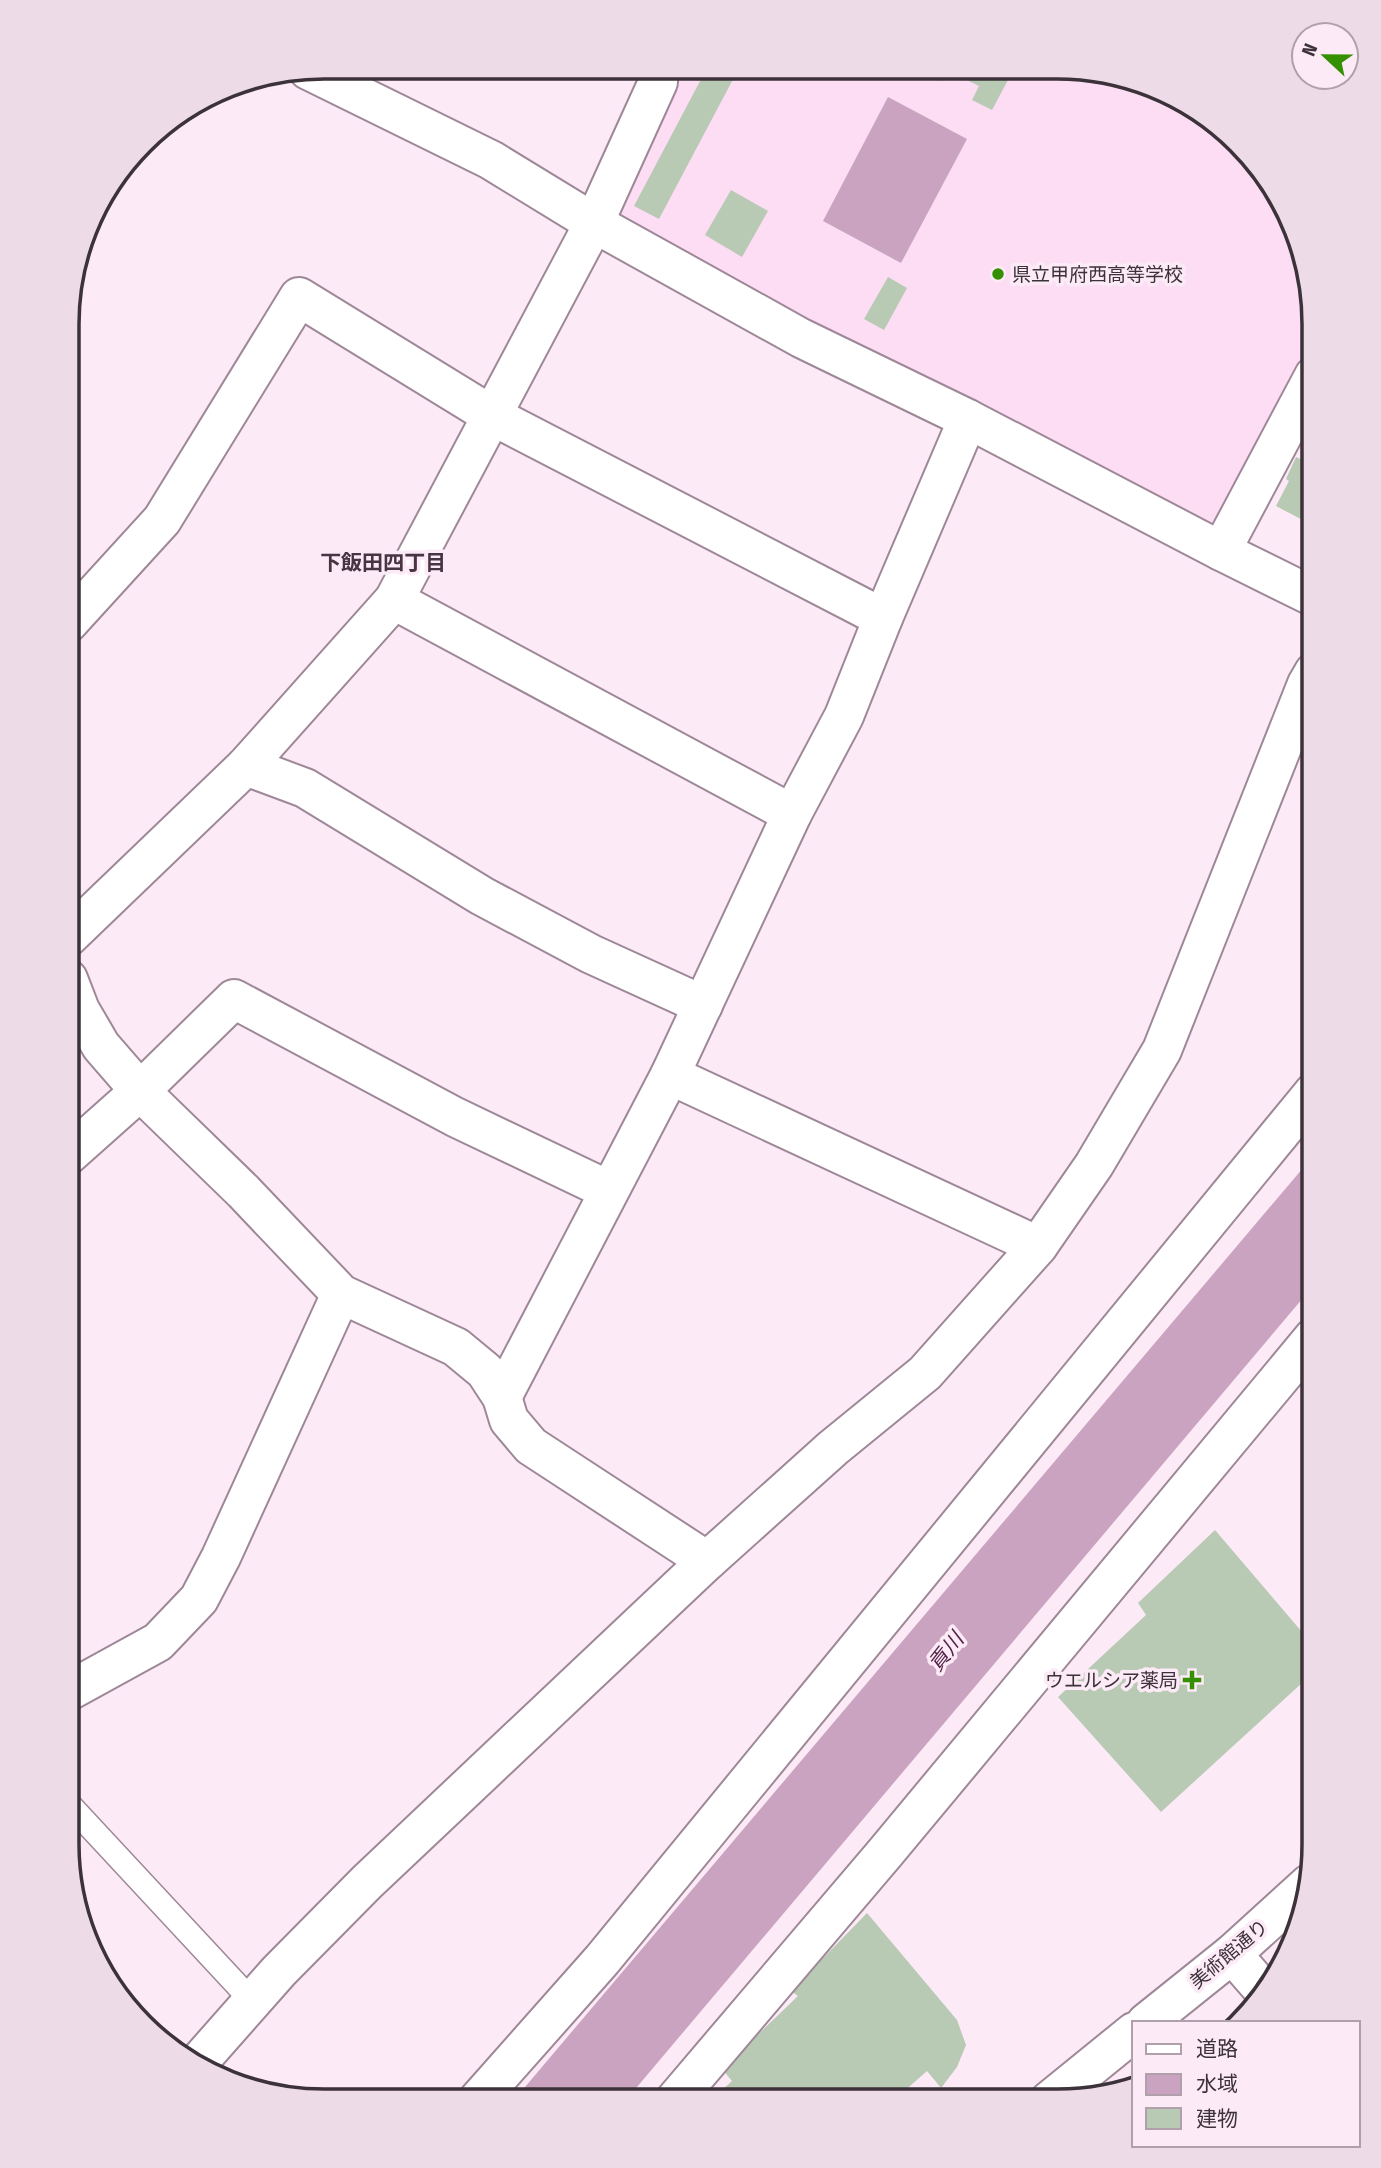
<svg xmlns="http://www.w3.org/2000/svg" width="1381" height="2168" font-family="'Fira Sans Condensed','Noto Sans JP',sans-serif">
<rect width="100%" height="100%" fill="#fdeaf7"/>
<polygon fill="#fcddf3" points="657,67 1091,69 1156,86 1214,120 1262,167 1295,226 1314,323 1314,376 1221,551 594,223"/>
<g fill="#c9a3bf">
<polygon points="888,97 967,139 901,263 823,221"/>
<polygon points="1314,1155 1314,1285 626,2100 514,2100"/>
</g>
<g fill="#b8c9b4">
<polygon points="707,68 739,68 659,219 634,206"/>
<polygon points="914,68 990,68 1009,78 992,110 972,100 979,86 945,69 939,81"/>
<polygon points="731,190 768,211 742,257 705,235"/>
<polygon points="888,277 907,288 884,330 864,319"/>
<polygon points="1314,432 1314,526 1276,506 1289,481 1286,479 1296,457 1300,459"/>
<polygon points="1215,1530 1314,1646 1314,1672 1161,1812 1058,1697 1146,1615 1138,1603"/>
<polygon points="867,1913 957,2020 966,2045 957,2067 941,2088 927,2071 893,2101 710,2101 732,2081 722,2069 798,1996 791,1991"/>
</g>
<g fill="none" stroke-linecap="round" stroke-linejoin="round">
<g stroke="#9e8898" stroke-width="26">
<polyline id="lane" points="67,1802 252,2001"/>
</g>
<g stroke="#9e8898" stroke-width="42">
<g id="street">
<polyline points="308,70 491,160 594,223 801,338 968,419 1221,551 1314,597"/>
<polyline points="1221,551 1314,376"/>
<polyline points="394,600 792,814"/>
<polyline points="68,623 162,520 299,297 491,415 883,618"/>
<polyline points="246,766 305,788 482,896 591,954 703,1005"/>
<polyline points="68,979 80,1010 101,1046 140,1091 243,1191 341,1294 456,1347 485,1371 502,1397 509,1420 531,1446 707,1561"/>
<polyline points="670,1075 1038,1246"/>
<polyline points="67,1156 140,1091 234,999 455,1117 608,1190"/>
<polyline points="502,1397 670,1075 792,814 844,716 883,618 968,419"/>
<polyline points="67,1692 158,1642 199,1599 221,1557 341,1294"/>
<polyline points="1232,1954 1266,1993"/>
<polyline points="196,2065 279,1971 367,1882 707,1561 833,1448 925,1373 1038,1246 1094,1165 1162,1050 1307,684 1314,672"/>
<polyline points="478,2100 602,1960 1314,1092"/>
<polyline points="675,2100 885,1853 1314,1337"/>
</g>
</g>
<g stroke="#9e8898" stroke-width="42">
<polyline id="secondary" points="68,937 246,766 394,600 594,223 658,82 657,67"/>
</g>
<g stroke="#9e8898" stroke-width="42">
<g id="highway">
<polyline points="1146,2023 1232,1954 1309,1884"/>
<polyline points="1049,2101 1134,2032"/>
</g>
</g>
<use href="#lane" stroke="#fff" stroke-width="23"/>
<use href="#street" stroke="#fff" stroke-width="38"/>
<use href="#secondary" stroke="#fff" stroke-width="38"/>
<use href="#highway" stroke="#fff" stroke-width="38"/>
</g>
<g fill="#349001" stroke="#fdeaf7" stroke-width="2.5">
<circle cx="998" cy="274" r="7"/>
<path d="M1188.5 1669.5h7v7h7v7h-7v7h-7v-7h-7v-7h7z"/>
</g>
<g text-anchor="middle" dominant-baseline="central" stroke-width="7" stroke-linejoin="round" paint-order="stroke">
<g font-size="19" fill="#3c3239" stroke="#fdeaf7" text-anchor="start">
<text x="1012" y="274">県立甲府西高等学校</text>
<text x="1178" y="1680" text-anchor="end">ウエルシア薬局</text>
</g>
<g font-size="19" fill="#3c3239" stroke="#fdeaf7">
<text transform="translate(1229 1954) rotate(-40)">美術館通り</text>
</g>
<g font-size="21" font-weight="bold" fill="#473542" stroke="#fdeaf7">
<text x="383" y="563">下飯田四丁目</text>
</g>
<g font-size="21" font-style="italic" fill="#522248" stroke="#fdeaf7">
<text transform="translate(946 1652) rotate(-52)">貢川</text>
</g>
</g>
<path d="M0 0H1381V2168H0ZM324 79H1057A245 245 0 0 1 1302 324V1844A245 245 0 0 1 1057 2089H324A245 245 0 0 1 79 1844V324A245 245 0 0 1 324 79Z" fill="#eedbe8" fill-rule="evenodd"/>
<path fill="none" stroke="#3c3239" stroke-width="3.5" d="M324 79H1057A245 245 0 0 1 1302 324V1844A245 245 0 0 1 1057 2089H324A245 245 0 0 1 79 1844V324A245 245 0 0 1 324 79Z"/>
<rect x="1132" y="2021" width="228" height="126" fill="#fdeaf7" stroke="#b0a0ab" stroke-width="2"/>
<rect x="1146" y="2044" width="35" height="10" fill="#ffffff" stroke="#b0a0ab" stroke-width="2"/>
<text x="1196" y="2056" font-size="21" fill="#3c3239">道路</text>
<rect x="1146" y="2074" width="35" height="21" fill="#c9a3bf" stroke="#b0a0ab" stroke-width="2"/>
<text x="1196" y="2091" font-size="21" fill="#3c3239">水域</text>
<rect x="1146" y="2108" width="35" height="21" fill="#b8c9b4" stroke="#b0a0ab" stroke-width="2"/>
<text x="1196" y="2126" font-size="21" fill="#3c3239">建物</text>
<g transform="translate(1325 56) rotate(292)"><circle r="33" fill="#fdeaf7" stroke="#b0a0ab" stroke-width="2"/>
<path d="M0-5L12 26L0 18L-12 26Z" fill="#349001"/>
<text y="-10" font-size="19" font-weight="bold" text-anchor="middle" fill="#3c3239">N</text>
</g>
</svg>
